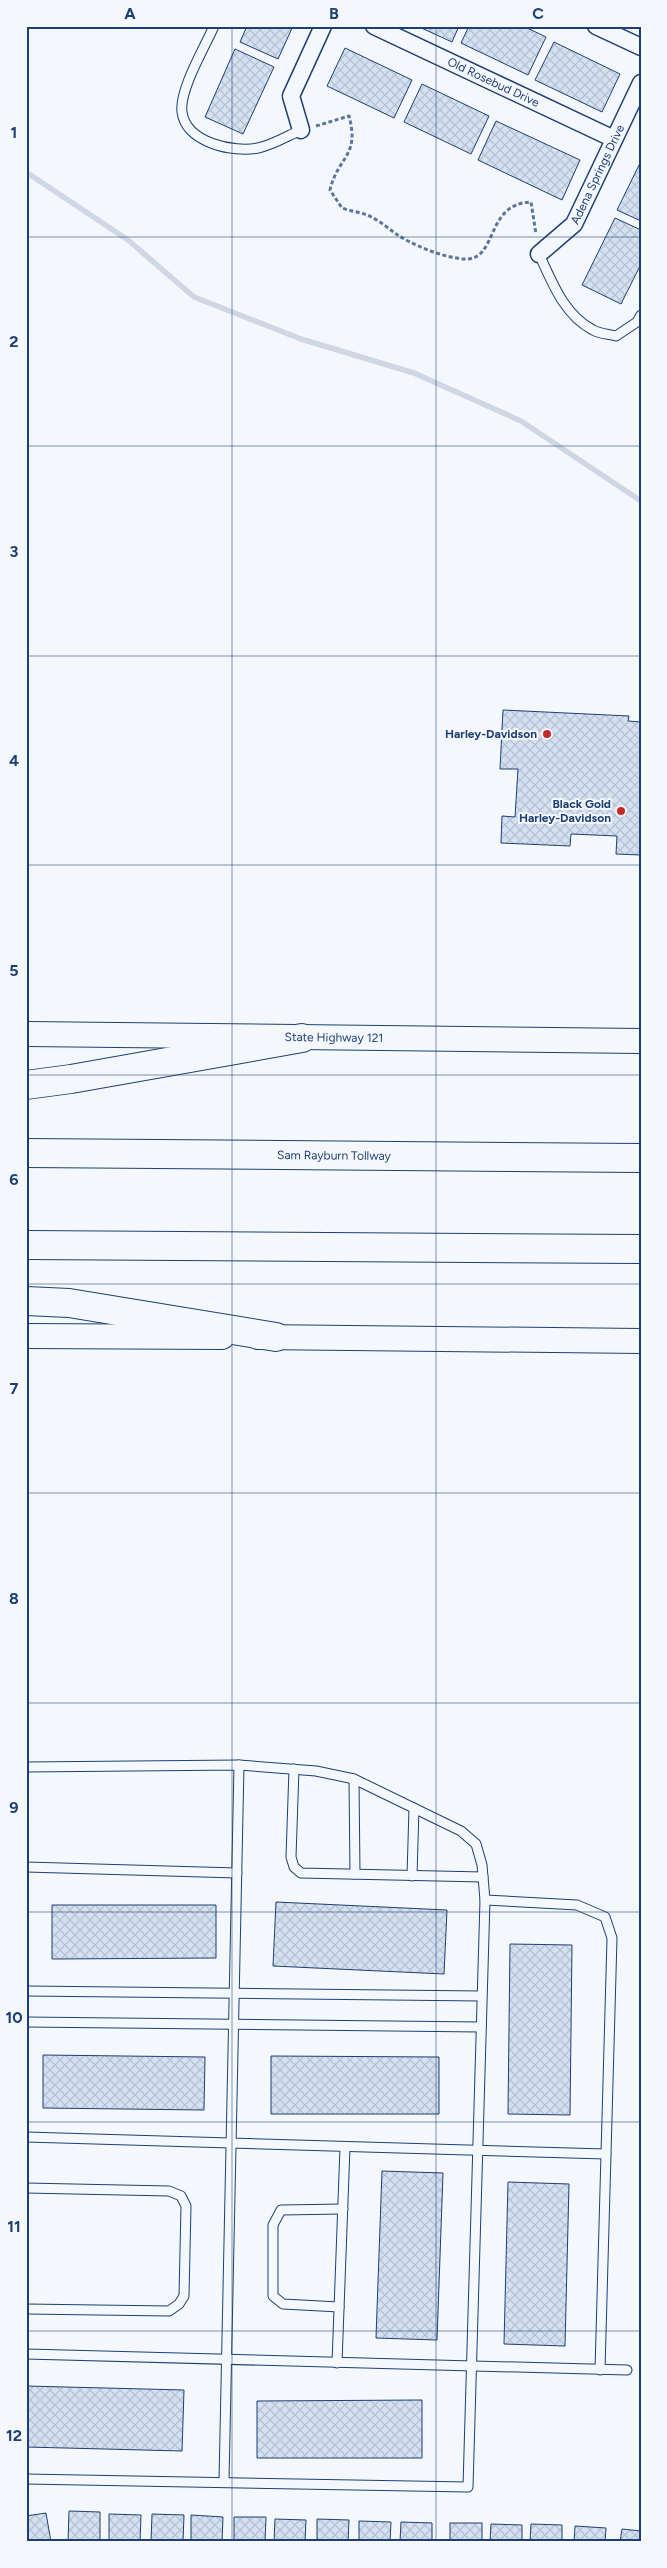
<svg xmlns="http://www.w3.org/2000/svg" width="667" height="2568" font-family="Figtree,sans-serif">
<defs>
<pattern id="building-cross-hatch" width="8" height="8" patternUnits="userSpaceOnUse" patternTransform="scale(1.25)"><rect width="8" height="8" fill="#d5e0f0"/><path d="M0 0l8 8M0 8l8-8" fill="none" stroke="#b6c1d1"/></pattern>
</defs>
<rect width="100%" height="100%" fill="#f4f7fb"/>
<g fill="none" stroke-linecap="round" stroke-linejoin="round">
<polyline stroke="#cfd7e4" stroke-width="5.5" points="26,172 128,240 194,297 301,339 414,373 521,421 641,501"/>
</g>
<g fill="url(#building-cross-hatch)" stroke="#1d3f73">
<polygon points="247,26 293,26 278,59 240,42"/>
<polygon points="417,26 459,26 452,42"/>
<polygon points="469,26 523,26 546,37 528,75 461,43"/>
<polygon points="554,42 620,74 602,112 535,80"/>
<polygon points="345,48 412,80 394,118 327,86"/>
<polygon points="235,49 274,67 243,134 205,117"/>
<polygon points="422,84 489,116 471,154 404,122"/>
<polygon points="496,121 580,160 562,200 478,160"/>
<polygon points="641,161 641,221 617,210"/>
<polygon points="615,218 641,230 641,264 621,304 582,285"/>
<polygon points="503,710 629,716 628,721 641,722 641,855 616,854 617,836 571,834 570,846 501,843 502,816 515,817 518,769 500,769"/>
<polygon points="276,1902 447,1910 444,1974 273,1966"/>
<polygon points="52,1905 216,1905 216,1958 52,1959"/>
<polygon points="510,1944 572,1945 570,2115 508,2114"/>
<polygon points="43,2055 205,2057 204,2110 43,2108"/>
<polygon points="271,2056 439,2057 439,2114 271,2114"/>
<polygon points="382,2171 443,2173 437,2340 376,2338"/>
<polygon points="508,2182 569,2184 565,2346 504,2344"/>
<polygon points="26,2386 184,2390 182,2451 26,2447"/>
<polygon points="422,2400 422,2458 257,2458 257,2401"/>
<polygon points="69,2511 100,2512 100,2542 68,2542"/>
<polygon points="46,2513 51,2542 26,2542 26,2516"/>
<polygon points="109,2514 141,2515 140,2542 109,2542"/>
<polygon points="152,2514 184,2515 183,2542 151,2542"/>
<polygon points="191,2515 223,2517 222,2542 191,2542"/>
<polygon points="234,2517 266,2517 265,2542 234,2542"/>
<polygon points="275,2519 306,2520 305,2542 274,2542"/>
<polygon points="317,2519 349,2520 348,2542 317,2542"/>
<polygon points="359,2521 391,2522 390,2542 359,2542"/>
<polygon points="401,2522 432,2523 432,2542 400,2542"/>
<rect x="450" y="2523" width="32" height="19"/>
<polygon points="491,2524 522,2525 522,2542 490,2542"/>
<polygon points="531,2524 562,2525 562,2542 530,2542"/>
<polygon points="575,2526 606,2528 605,2542 574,2542"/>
<polygon points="622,2529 641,2531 641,2542 620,2542"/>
</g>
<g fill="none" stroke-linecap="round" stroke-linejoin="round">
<g stroke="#1d3f73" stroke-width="11">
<g id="lane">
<path d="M214,26C205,47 179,90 182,112C186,143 234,153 258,148C273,145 287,136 301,130"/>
<path d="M539,254C552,282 564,315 593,330C600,334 609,334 616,336L637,322L641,315"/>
<polyline points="26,1767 239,1765 316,1771 354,1779 461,1831 476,1844 482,1865 485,1900 468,2487 26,2479"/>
<polyline points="294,1769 291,1857 294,1867 301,1873 483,1877"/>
<polyline points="354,1779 355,1874"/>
<polyline points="26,1867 237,1873"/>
<polyline points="412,1876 414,1808"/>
<polyline points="485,1900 577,1905 605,1917 612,1938 600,2370"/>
<polyline points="26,1991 481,1996"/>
<polyline points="26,2022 481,2027"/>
<polyline points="26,2137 606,2154"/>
<polyline points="26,2188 169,2191 181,2196 186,2206 184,2296 179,2304 169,2311 26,2309"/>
<polyline points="339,2307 283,2304 273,2296 273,2225 281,2210 343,2209"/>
<polyline points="26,2354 627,2370"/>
<polyline points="337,2363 345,2147"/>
<polyline points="224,2481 239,1765"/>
</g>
</g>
<g stroke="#1d3f73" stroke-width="19">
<g id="street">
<path id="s1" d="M374,26L614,139"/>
<polyline points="596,26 641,47"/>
<polyline points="301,130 291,96 323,26"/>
<path id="s2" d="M539,254L574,224L641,83"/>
</g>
</g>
<g stroke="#1d3f73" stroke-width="26">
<g id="secondary">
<path id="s3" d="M26,1034L641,1041"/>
<polyline points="26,1336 222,1337"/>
<polyline points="258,1337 641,1341"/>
</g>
</g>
<g stroke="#1d3f73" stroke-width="30">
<g id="highway">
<polyline points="26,1085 71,1079 302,1038"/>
<path id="s4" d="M26,1153L641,1158"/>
<polyline points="26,1245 641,1249"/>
<polyline points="26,1301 69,1303 276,1337"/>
</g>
</g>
<path stroke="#5e769c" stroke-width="3" stroke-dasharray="4 2.5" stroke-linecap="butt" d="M316,126L349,116C360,157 338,156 330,190L342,208C350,211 359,212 367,215C379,220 389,229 399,236C418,247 442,257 464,259C499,261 484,204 531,202L536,234"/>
<use href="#lane" stroke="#f4f7fb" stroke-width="9"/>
<use href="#street" stroke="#f4f7fb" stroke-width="16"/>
<use href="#secondary" stroke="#f4f7fb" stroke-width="24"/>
<use href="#highway" stroke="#f4f7fb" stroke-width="28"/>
</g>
<path fill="none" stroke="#1d3f73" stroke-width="1" stroke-opacity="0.55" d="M232,26V2542M436,26V2542M26,237H641M26,446H641M26,656H641M26,865H641M26,1075H641M26,1284H641M26,1493H641M26,1703H641M26,1912H641M26,2122H641M26,2331H641"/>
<g fill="#c62828" stroke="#f4f7fb" stroke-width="2">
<circle cx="547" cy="734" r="5"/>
<circle cx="621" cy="811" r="5"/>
</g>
<g text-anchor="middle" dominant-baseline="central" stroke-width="4" stroke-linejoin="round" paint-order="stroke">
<g font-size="12" fill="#1d3f73" stroke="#f4f7fb">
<text stroke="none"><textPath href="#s1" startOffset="132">Old Rosebud Drive</textPath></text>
<text stroke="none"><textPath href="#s2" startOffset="101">Adena Springs Drive</textPath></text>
<text stroke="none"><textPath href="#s3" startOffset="308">State Highway 121</textPath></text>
<text stroke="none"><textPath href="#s4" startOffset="308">Sam Rayburn Tollway</textPath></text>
</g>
<g font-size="12" font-weight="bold" fill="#1d3f73" stroke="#f4f7fb" text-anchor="end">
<text x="537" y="734">Harley-Davidson</text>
<text x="611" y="804">Black Gold<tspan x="611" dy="14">Harley-Davidson</tspan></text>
</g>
</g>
<rect width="667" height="2568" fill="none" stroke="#f4f7fb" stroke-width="55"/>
<rect x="28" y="28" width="612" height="2512" fill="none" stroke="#1d3f73" stroke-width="2"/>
<g font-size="16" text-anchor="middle" font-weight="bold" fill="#1d3f73">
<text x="130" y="19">A</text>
<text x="334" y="19">B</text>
<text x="538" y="19">C</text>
<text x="14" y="138">1</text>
<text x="14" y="347">2</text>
<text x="14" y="557">3</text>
<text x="14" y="766">4</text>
<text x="14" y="976">5</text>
<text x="14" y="1185">6</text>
<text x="14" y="1394">7</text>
<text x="14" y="1604">8</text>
<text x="14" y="1813">9</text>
<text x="14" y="2023">10</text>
<text x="14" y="2232">11</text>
<text x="14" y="2441">12</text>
</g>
</svg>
